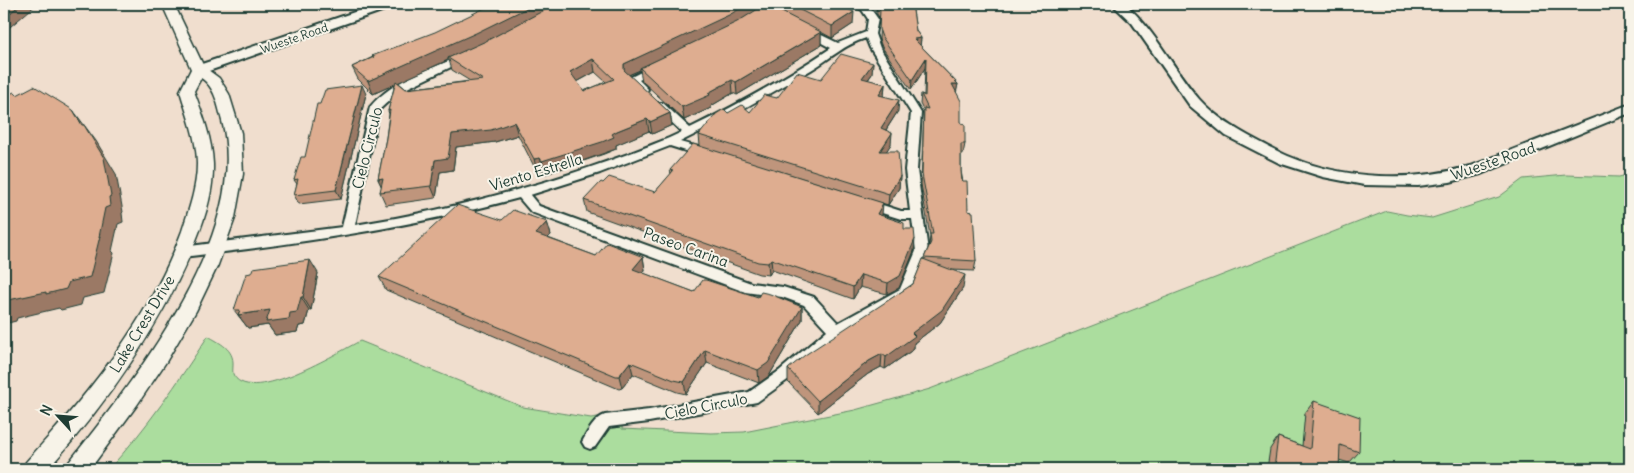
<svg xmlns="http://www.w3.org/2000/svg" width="1634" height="473" font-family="Delius,sans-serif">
<rect width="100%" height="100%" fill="#f0dece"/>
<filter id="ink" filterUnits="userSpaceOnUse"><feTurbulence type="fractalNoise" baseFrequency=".02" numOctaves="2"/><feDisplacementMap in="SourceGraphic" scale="10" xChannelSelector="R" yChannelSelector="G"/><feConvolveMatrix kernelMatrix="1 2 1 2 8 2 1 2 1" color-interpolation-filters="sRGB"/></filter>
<g filter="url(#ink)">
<path fill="#abdd9e" stroke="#658d69" d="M1630,174V469H109C147,428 178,382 208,336C220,343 234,349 233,365C233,369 232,373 234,376C253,405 338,352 360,341L523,407L591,418L623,413L622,429L711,433L744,432L855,410L930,389L1387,211L1407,215L1432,218L1499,197L1523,179L1566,175L1619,177Z"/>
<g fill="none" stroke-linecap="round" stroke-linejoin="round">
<g stroke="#1f3d34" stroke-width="4">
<g id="minor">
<polygon points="770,4 781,4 762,17 756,17 756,13"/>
<path d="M851,4C866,3 870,7 878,19L875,34L880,48L921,113L917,170L928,251L910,296L841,334L789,379L757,402L649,422L609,427L595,447L590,449L585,447L582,442C587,433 595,418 605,415L649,410L749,392L779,371L827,330L804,305L782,297L745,292L531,212L519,198C408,228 296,244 182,257L178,255L176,252L178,249L182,247L342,227L370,107C392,80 430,69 461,56H469L470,58L405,89L394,96L379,110L355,225C463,208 568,179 669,138L682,132L655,107L654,105L655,103H663L690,128C739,104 786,78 831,48L803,33V29H809L838,43L866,32L868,19L862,10ZM866,38L870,48L911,113L905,170L910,211H901L867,200L861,204L863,207L901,219H912L916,251L900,289L838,323L814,297L783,287L751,283L539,206L530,195L600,173L670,146L705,157L709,156L711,153L709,150L680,142C725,120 768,95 811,70C830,59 845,44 866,38Z"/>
<polygon points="657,64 661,65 661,69 639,80 648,89 647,91 639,91 627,79"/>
</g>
</g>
<g stroke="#1f3d34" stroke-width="4">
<g id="tertiary">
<polygon points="378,4 395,4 393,7 203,73 193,73 191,70 193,67"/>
<path d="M1112,4H1125C1156,31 1173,69 1199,99C1215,117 1237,130 1258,141C1268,146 1278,152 1288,156C1344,180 1413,182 1471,166L1630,104V113L1481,174L1450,182L1418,186L1364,185L1323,177L1279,163L1226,136L1190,106L1132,23Z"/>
</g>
</g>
<g stroke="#1f3d34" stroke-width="3">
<path id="secondary" d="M162,4H174L204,67L219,78L229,94L241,133L243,174L235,218L218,265L196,311L166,362L137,405L90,469H66L69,462C135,379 252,233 222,121C218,105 215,87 201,78L194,91C203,115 212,139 213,164C214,195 202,227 190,255C155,335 105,405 48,469H23L26,462C89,393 150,319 182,231C189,209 197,187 197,164C197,139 187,115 180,91L191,69Z"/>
</g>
<use href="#minor" fill="#f7f3e8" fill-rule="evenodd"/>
<use href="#tertiary" fill="#f7f3e8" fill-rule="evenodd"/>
<use href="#secondary" fill="#f7f3e8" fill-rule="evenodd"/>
</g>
<g fill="#bf957c" stroke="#1f3d34" fill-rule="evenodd">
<path d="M776,4H836L853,24L832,38L821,32V45L737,95L733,93L711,106V108L684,120L642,81L640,70L629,75L670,113L672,125L652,134L649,131L620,143L616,145V149L604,154L546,174L544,170L537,172L518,135L495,142L456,147L453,170L440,172L436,198L386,205L380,192L382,187L378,179L386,138L389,114L388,111L395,84L373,94L358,79L352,67L373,57L372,56L777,9ZM449,60L452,70L470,81L406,89L398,82ZM595,72L606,82L584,91L577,82Z"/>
<polygon points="876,4 912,4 916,31 921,38 920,45 958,84 956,92 961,123 965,144 963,154 961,154 961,171 968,211 976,261 974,271 952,270 963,288 940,323 914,343 914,349 885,369 881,367 868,374 818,413 788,382 788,369 913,284 929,246 930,236 921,184 924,112 920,104 921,94 924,95 925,68 911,90 882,47 879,39 880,19 877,14"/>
<polygon points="872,74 868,80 885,84 884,96 898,111 886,130 891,144 886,151 900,176 899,188 888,205 776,170 882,216 904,229 914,251 899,288 887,294 860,287 853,299 772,270 769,275 759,274 587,212 584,200 603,183 655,192 671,174 670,170 700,146 699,135 728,113 750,112 777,98 821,79"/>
<polygon points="366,94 341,199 299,204 294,195 297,184 294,180 305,157"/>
<polygon points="502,220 547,222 551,235 548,238 596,256 643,257 645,270 643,273 694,292 758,297 802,307 802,320 769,376 759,383 707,363 686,394 677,392 633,374 622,388 619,389 386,290 379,277"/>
<polygon points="318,273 311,310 309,310 305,325 299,326 297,332 275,335 268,325 248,328 234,310"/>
<polygon points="1314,401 1359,452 1349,463 1339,460 1339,469 1267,469 1270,449 1278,437 1302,446 1305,413"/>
</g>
<g fill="#9b7965" stroke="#1f3d34">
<polygon points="21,4 37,4 4,32 4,18"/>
<polygon points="535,4 561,4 480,45 448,58 448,60 373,94 368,81"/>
<polygon points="748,4 767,4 730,27 640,68 640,70 626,76 624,70 624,64"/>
<polygon points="854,12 853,24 832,38 832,26"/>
<polygon points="821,32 821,45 737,95 736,82"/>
<polygon points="921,38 920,48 914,39"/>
<polygon points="926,58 925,68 911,90 912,80"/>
<polygon points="593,59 595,72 573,84 570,72"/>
<polygon points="873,63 872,74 861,89 862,78"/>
<polygon points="732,80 733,93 711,106 711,108 684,120 682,107 708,93"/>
<polygon points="885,84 884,95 878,106 879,95"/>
<polygon points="952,84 958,84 956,94"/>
<polygon points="362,85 366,94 341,199 336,190"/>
<polygon points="899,100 898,111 880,139 881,128"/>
<polygon points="73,110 96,141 116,174 123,212 122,213 123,222 118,224 112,251 114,253 104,293 83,298 81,305 61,310 59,308 17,318 16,321 4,324 4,301 69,282 99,237 82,125"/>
<polygon points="670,113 672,125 652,134 650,122"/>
<polygon points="647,119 649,131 616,145 616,149 546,174 542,161"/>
<polygon points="514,122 518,135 495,142 456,147 453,170 440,172 436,198 431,186 435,160 452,134"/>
<polygon points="892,133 891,144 879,163 880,151"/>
<polygon points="540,158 544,170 537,172 534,159"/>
<polygon points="900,176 899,188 888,205 889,194"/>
<polygon points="383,178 384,192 378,179"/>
<polygon points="883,203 882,215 876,226 877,214"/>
<polygon points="547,222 551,235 540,246 536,234"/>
<polygon points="915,239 914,251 899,288 887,294 888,283"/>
<polygon points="643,257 645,270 636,282 633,269"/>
<polygon points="771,259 772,270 769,275 768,263"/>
<polygon points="310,260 318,273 311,310 303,297"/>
<polygon points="861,275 860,287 853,299 853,287"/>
<polygon points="965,275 963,288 940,323 914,343 914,349 885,369 886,357 912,333"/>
<polygon points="301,297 309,310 305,325 299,326 297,332 275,335 268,325 248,328 238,315 270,310 290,313"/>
<polygon points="802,307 802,320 769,376 759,383 758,370"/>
<polygon points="705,350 707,363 686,394 684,382"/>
<polygon points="882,354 881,367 868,374 818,413 818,401 869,361"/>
<polygon points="630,362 633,374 622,388 619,376"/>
</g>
<g fill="#dead90" stroke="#1f3d34" fill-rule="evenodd">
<polygon points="4,4 21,4 4,18"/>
<polygon points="493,4 535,4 476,33 368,81 352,67 374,57 372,56 435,32"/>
<path d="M556,4H748L729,15L624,64V70L670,113L650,122L647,119L617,131L612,134L614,137L602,142L542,161L540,158L534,159L514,122L491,130L452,134L448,158L435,160L431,186L380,192L383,178L378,179L386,138L390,110L388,111L396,81L406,89L483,80L448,58L486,41ZM593,59L614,79L584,91L570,72Z"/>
<polygon points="766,4 821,32 736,82 732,80 708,93 710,95 682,107 640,68 737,22"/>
<polygon points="788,4 836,4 854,12 832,26"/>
<polygon points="877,4 912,4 916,31 921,38 914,39 958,84 952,84 961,101 961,123 965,124 965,144 961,144 961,171 962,181 967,181 968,211 973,212 976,261 924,258 931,242 930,234 933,234 922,174 924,108 928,109 921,94 925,96 926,58 912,80 882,37 879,29 880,10"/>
<polygon points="841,54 873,63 862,78 885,84 879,95 899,100 881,128 892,133 880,151 898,151 900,176 889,194 699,135 716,114 724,109 728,113 742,105 750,112 764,95 777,98 797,72 821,79"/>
<polygon points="362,85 336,190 294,195 298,179 294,180 301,157 305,157 317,104 320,104 325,90"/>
<polygon points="34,86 73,110 82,125 84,125 104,158 111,196 109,197 110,206 105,208 99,237 100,236 90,277 69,282 66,289 46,294 46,292 4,301 4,97 14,92 17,95"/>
<polygon points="693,144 883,203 877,214 904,223 904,229 914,229 915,239 900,276 888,283 861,275 853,287 771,259 768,263 758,262 584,200 601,182 603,183 609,177 655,192 673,171 670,170"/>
<polygon points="457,205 502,220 513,210 547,222 536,234 596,256 607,243 641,256 643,257 633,269 694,292 703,280 706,280 758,297 761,292 770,294 802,307 768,363 758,370 705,350 684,382 674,380 630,362 619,376 616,376 379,277"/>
<polygon points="923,259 965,275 942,310 912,333 915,336 886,357 882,354 869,361 818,401 788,369 805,355 913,284"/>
<polygon points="310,260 303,297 301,297 297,312 290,313 289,319 266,322 270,310 238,315 240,310 234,310 246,274 251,273 253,268"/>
<polygon points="1314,401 1360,417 1359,452 1340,445 1339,469 1274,469 1278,437 1310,449"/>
<polygon points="1218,462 1224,469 1207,469 1205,466"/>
<polygon points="1236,466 1245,469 1235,469"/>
</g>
</g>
<g text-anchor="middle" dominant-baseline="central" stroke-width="4" stroke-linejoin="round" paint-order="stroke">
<g font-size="12" fill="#1f3d34" stroke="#f7f3e8">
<text transform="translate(294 38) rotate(-19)">Wueste Road</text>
</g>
<g font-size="15" fill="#1f3d34" stroke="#f7f3e8">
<text transform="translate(367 148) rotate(-76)">Cielo Circulo</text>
<text transform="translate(1493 161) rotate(-19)">Wueste Road</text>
<text transform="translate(536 172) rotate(-17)">Viento Estrella</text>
<text transform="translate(686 247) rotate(20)">Paseo Carina</text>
<text transform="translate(142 324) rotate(-59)">Lake Crest Drive</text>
<text transform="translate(706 406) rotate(-11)">Cielo Circulo</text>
</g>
</g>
<rect width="1634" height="473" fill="none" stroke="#f7f3e8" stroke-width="20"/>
<rect x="10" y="10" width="1614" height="453" fill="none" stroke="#1f3d34" stroke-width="2" filter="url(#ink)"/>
<g transform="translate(58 416) rotate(296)" stroke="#f7f3e8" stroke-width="4" paint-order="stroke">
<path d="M0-4L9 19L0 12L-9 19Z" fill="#1f3d34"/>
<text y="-8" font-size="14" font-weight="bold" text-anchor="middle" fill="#1f3d34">N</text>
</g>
</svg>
